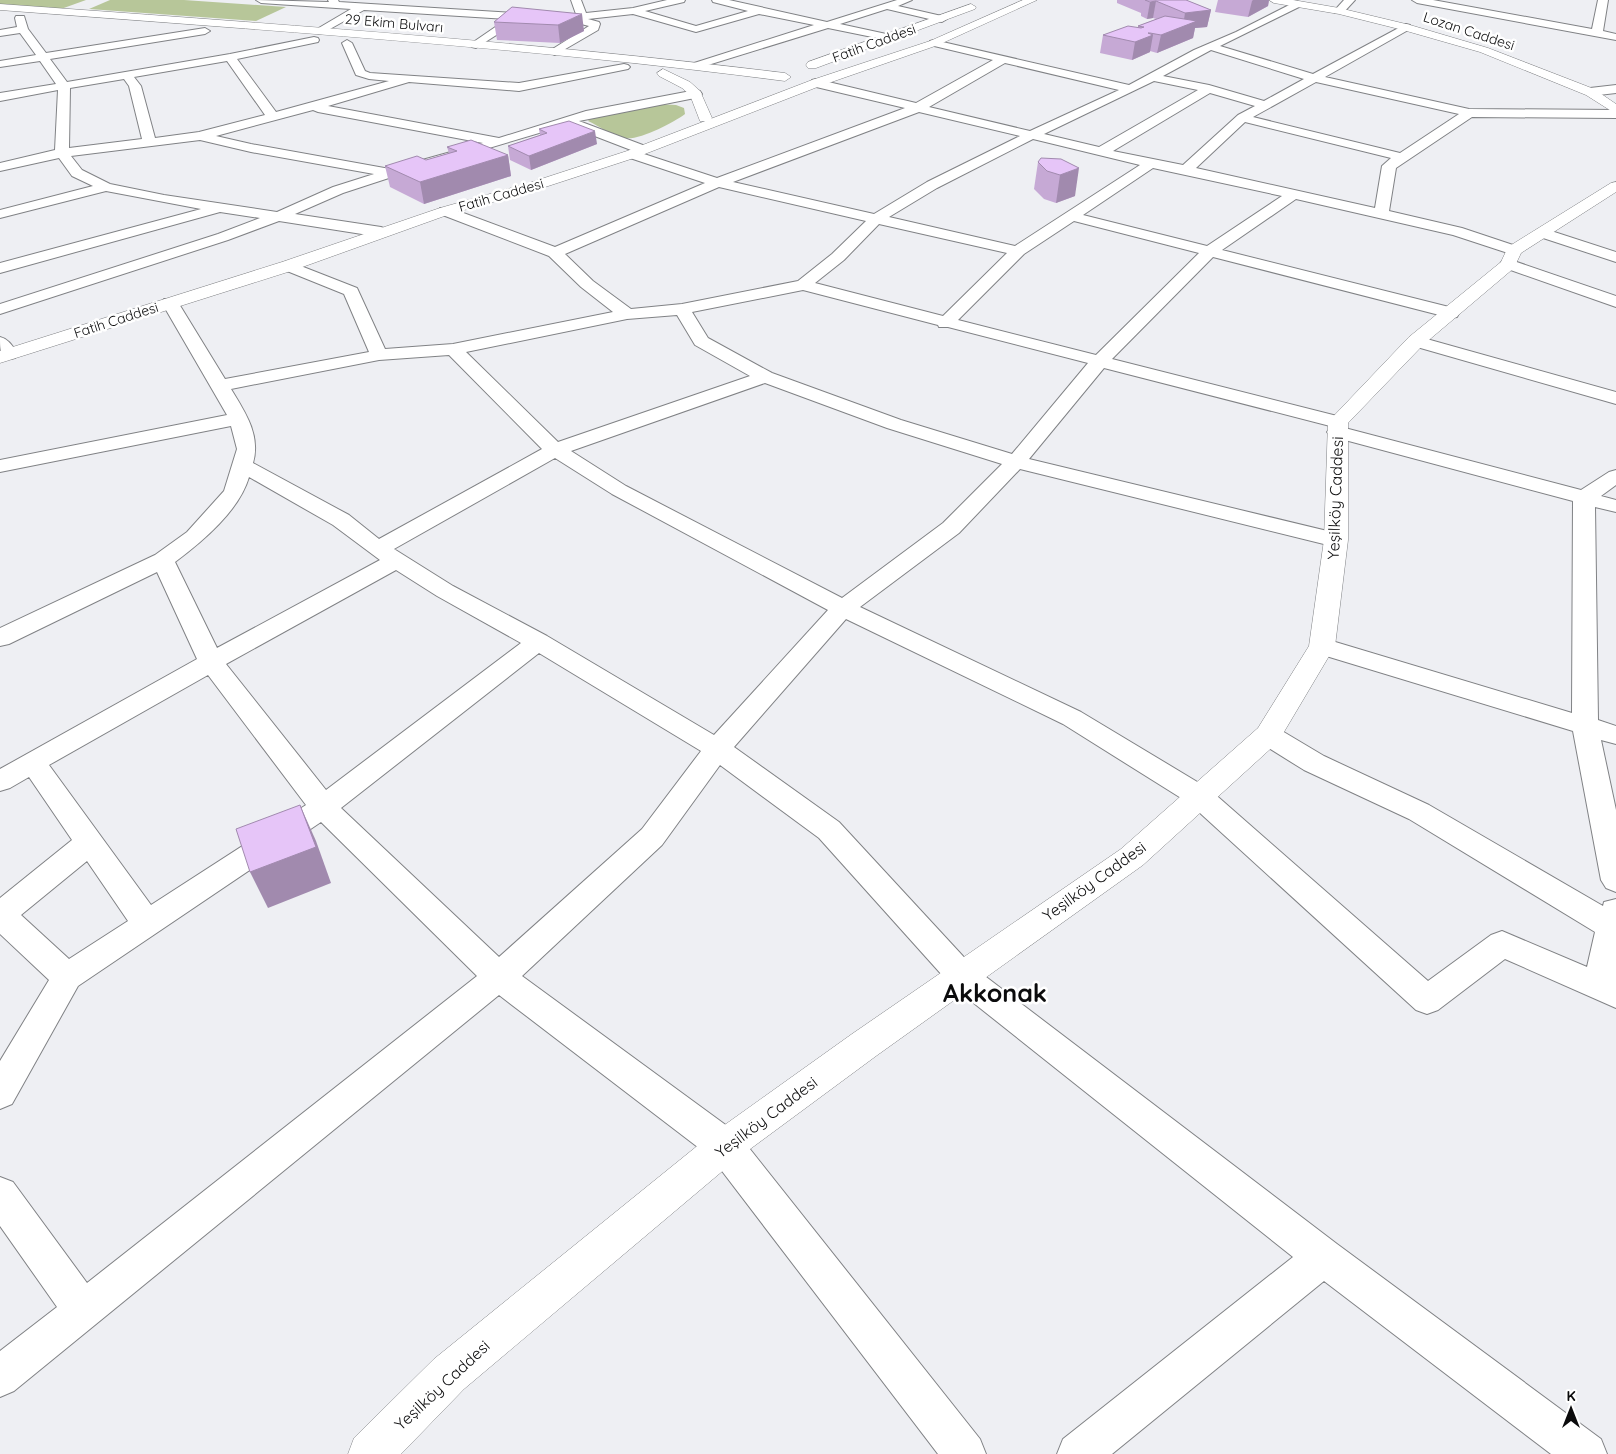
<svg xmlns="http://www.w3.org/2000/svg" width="1616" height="1454" font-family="Quicksand,sans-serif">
<rect width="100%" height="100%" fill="#eeeff3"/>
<g fill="#b7c699">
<polygon points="0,0 86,0 61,9 0,4"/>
<polygon points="110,0 184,0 286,7 256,21 89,9"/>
<path d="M657,104L676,105L684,108L685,114C673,123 639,141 624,138C612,136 599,126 588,121L592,117Z"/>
</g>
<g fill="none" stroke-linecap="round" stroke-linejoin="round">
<g stroke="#808285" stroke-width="2">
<g id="street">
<polygon points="256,0 329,2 328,0 338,0 339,2 577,17 571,0 581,0 586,13 633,8 667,0 685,0 684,2 645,11 696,26 748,11 713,2 712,0 729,0 827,22 897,0 912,0 898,6 946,17 947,19 942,22 887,9 840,24 891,35 892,37 891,39 887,40 828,28 695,69 689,66 691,64 814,25 759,14 696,32 633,14 588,19 599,22 600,24 598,30 555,55 549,52 551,50 589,26 577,23 520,20 476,48 472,47 471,45 472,43 507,19 364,10 321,34 317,33 316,31 317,29 351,9 261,3"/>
<polygon points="1344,0 1355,0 1343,13 1335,13 1334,11"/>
<polygon points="1412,0 1433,0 1592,29 1598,0 1608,0 1603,31 1616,34 1616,40 1417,3"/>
<path d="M1297,1L1302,4L1301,6L1220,46L1313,74L1406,24L1410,25L1411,27L1410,29L1325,77L1469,109L1616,110V118L1472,117L1396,168L1389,211L1462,228L1519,247L1522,250L1519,253L1514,255L1453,235L1296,199L1222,250L1457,309L1459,313L1457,317L1451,318L1213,257L1112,359L1345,418L1348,422L1345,426L1341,427L1581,490L1609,472L1616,470V485L1601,496L1616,500V512L1595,507L1598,720L1616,726V744L1601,740L1616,810V892L1606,888L1601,880L1573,731L1313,652L1310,646L1313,640L1322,638L1572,713L1573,501L1330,436L1327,432L1330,428L1334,427L1104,368L1029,459L1344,535L1347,540L1344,545L1336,547L1020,469L959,533L860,607L1081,712L1209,789L1428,981L1491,935L1502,931L1587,967L1595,932L1409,819L1304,770L1259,742L1255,735L1259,728L1268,726L1277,728L1324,756L1429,805L1603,906L1604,902L1616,899V1008L1505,959L1438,1010L1427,1014L1416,1010L1189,803L1063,724L846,619L734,747L839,822L973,967L1337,1244L1601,1439L1607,1454H1551L1324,1281L1112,1454H1057L1063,1439L1293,1257L951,985L819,838L720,765L662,845L522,976L738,1134L980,1439L986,1454H938L712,1158L499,995L14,1391L0,1397V1351L57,1307L0,1226V1177L13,1182L87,1283L477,976L321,822L78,986L12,1104L0,1109V1061L49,980L0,934V898L72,840L29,777L10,788L0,791V769L197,659L157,572L9,644L0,646V628L155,555L187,532L224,491L237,449L231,426L0,472V460L227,415L162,303L164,299H176L225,379L369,352L344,294L282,269L280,266L282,263L288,261L357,288L385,349L453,344L613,312L581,287L549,256L440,214L438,211L440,208H450L555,247L705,183L627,157L625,154L631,150L566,125L395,176L343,193L295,214L381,227L386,229L389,232L386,235L381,237L279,221L228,240L0,314V304L218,234L260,218L220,212L0,273V263L201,209L106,191L0,218V210L93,186L72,176L59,158L0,171V163L55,150L58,90L0,101V93L56,84L40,61L0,67V61L36,55L20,33L0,36V30L17,27L15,18L16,16H24L28,29L46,53L205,28L210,31L205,34L50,59L67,82L230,54L314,37L318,38L319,40L318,42L237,59L276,112L389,81L369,79L356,75L342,43L347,40L352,43L365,71L370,73L519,83L624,64L628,65L630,67L628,69L519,91L409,82L328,106L499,138L586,111L696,90L700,91L702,94L700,97L579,121L648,147L650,150L644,154L717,178L905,108L812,86L810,83L812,80L816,79L916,103L993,60L930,45L929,43L930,41L934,40L1129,85L1194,50L1236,32ZM1211,50L1304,79L1264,101L1209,85L1163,76ZM227,61L265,115L199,132L155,138L141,86L134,77ZM1005,63L1119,90L1030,131L929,107ZM124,79L129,86L142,139L69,148L70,88ZM1154,81L1198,90L1099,147L1044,134ZM1316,82L1459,114L1400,153L1253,117ZM1210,93L1255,106L1238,115L1183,165L1113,151ZM313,110L318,112L483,143L390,169L251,144L216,136ZM919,112L1020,136L927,182L874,214L733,182ZM1245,122L1391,158L1382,166L1375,208L1196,168ZM1033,139L1140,165L1015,246L889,217L937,188ZM200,140L251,152L374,174L333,187L277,212L164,195L110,184L82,170L71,156ZM1153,168L1282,196L1207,246L1083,215ZM719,187L866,221L832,254L798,281L682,304L631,309L593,281L565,254ZM1074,221L1199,253L1096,355L958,320L1024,254ZM879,224L1007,253L943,316L815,283L844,260ZM803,290L938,325L939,327H948L1088,363L1012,454L901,420L772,373L708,338L692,312ZM677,315L695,345L750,376L558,442L466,352L627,319ZM449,355L542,449L379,539L349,515L253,463C261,435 245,412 231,389L379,360ZM765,383L887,428L1002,464L943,523L842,598L626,486L571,451ZM555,458L612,494L828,610L714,735L547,636L453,586L394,549ZM249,477L333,525L380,560L217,648L175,562C203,541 239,511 249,477ZM396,570L437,596L521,643L326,790L226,664ZM539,653L701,751L642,829L499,957L341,808ZM208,675L306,805L151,905L49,765ZM87,861L128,921L69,959L21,915Z"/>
<polygon points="1616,85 1616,93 1590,96 1584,92 1590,88"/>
<polygon points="1542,228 1616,252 1616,262 1537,236 1534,233 1537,230"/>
<polygon points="1508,259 1616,296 1616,307 1502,267 1500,264 1502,261"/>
<polygon points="1416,336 1616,392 1616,404 1410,345 1407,341 1410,337"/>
<path d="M0,337C9,339 13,347 18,354L15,358C0,362 0,350 0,337Z"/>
</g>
</g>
<g stroke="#808285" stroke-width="1">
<g id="secondary">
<polygon points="1023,0 1037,0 938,45 820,86 637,157 539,189 450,214 294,270 0,363 0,351 282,262 440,208 529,183 627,151 812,80 930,41"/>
<polygon points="1269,0 1293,0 1339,8 1410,25 1488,48 1594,89 1616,104 1616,114 1586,95 1480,52 1403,30 1339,14 1274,3"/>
<polygon points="971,4 976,7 975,9 816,68 808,68 806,65 808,62"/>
<polygon points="1616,182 1616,192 1521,253 1514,268 1423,345 1348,423 1348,540 1335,646 1278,742 1143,865 876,1056 738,1158 464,1389 401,1454 348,1454 354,1438 434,1359 712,1134 852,1034 1121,849 1258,728 1309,646 1324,540 1328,422 1409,337 1501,262 1508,247 1611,183"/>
</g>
</g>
<g stroke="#808285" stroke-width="1">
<g id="primary">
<path d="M0,4C262,23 524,41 785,73L791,77L785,81C524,47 262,30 0,10Z"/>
<polygon points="663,69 690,82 700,91 712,118 710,121 700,121 690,95 682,88 659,76 657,73"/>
</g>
</g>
<use href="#street" fill="#fff" fill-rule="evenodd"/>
<use href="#secondary" fill="#fff" fill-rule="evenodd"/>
<use href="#primary" fill="#fff" fill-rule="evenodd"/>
</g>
<g fill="#c6a9d5">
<polygon points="1117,0 1186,0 1211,10 1207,27 1195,28 1193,38 1157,53 1150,51 1150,52 1132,60 1100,53 1103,35 1138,28 1138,26 1156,19 1153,18 1147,19 1141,16 1141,13 1117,3"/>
<polygon points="1218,0 1269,0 1268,6 1248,17 1215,12"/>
<polygon points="512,7 584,31 560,43 497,40 494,22"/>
<polygon points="539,129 597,144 531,170 510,160 508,146 540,135"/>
<polygon points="447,147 508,155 511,176 424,204 390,187 385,166 426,160 449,153"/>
<polygon points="1061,159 1075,196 1056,203 1044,199 1034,189 1038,162"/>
</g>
<g fill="#a18aae">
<polygon points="1253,0 1269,0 1268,6 1248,17 1252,1"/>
<polygon points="1156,1 1153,18 1147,19 1150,2"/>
<polygon points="1211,10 1207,27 1195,28 1193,38 1157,53 1161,35 1183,26 1185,13"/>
<polygon points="582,14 584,31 560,43 558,25"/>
<polygon points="1148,33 1150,33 1149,36 1153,35 1150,52 1132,60 1135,42"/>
<polygon points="595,131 597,144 531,170 529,156"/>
<polygon points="508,155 511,176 424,204 420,182"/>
<polygon points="1079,168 1075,196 1056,203 1060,175"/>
<polygon points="300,805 316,841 331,883 268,908 250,872"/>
</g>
<g fill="#e6c5f8" stroke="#a18aae">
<polygon points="1145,0 1186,0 1211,10 1185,13 1156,1 1150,2"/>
<polygon points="512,7 582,14 558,25 494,22"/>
<polygon points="1165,16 1197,21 1161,35 1150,33 1148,33 1153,35 1135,42 1103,35 1128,26 1141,28 1144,27 1138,26"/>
<polygon points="569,121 595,131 529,156 508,146 547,133 539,129"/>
<polygon points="471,140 508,155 420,182 385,166 417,156 426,160 457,151 447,147"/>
<polygon points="1041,158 1061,159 1079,168 1060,175 1047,171 1038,162"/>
<polygon points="300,805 316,847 250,872 236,829"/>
</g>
<g text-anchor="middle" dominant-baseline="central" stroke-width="5" stroke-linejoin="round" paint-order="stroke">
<g font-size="14" fill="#0b0b0c" stroke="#fff">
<text transform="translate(394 23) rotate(5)">29 Ekim Bulvarı</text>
<text transform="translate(1469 31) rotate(18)">Lozan Caddesi</text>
<text transform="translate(874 43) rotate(-20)">Fatih Caddesi</text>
<text transform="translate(501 195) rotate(-16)">Fatih Caddesi</text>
<text transform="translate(116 320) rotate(-18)">Fatih Caddesi</text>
</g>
<g font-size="16" fill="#0b0b0c" stroke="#fff">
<text transform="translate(1335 498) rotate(-88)">Yeşilköy Caddesi</text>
<text transform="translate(1094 881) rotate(-36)">Yeşilköy Caddesi</text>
<text transform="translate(766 1117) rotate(-37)">Yeşilköy Caddesi</text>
<text transform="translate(442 1385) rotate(-43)">Yeşilköy Caddesi</text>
</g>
<g font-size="25" font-weight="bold" fill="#0b0b0c" stroke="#fff">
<text x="995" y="992">Akkonak</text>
</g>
</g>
<g transform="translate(1571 1409)" stroke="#ffffff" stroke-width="4" paint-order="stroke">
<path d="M0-4L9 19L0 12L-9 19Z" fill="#0b0b0c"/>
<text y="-8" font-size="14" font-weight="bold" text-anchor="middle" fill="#0b0b0c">K</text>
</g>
</svg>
